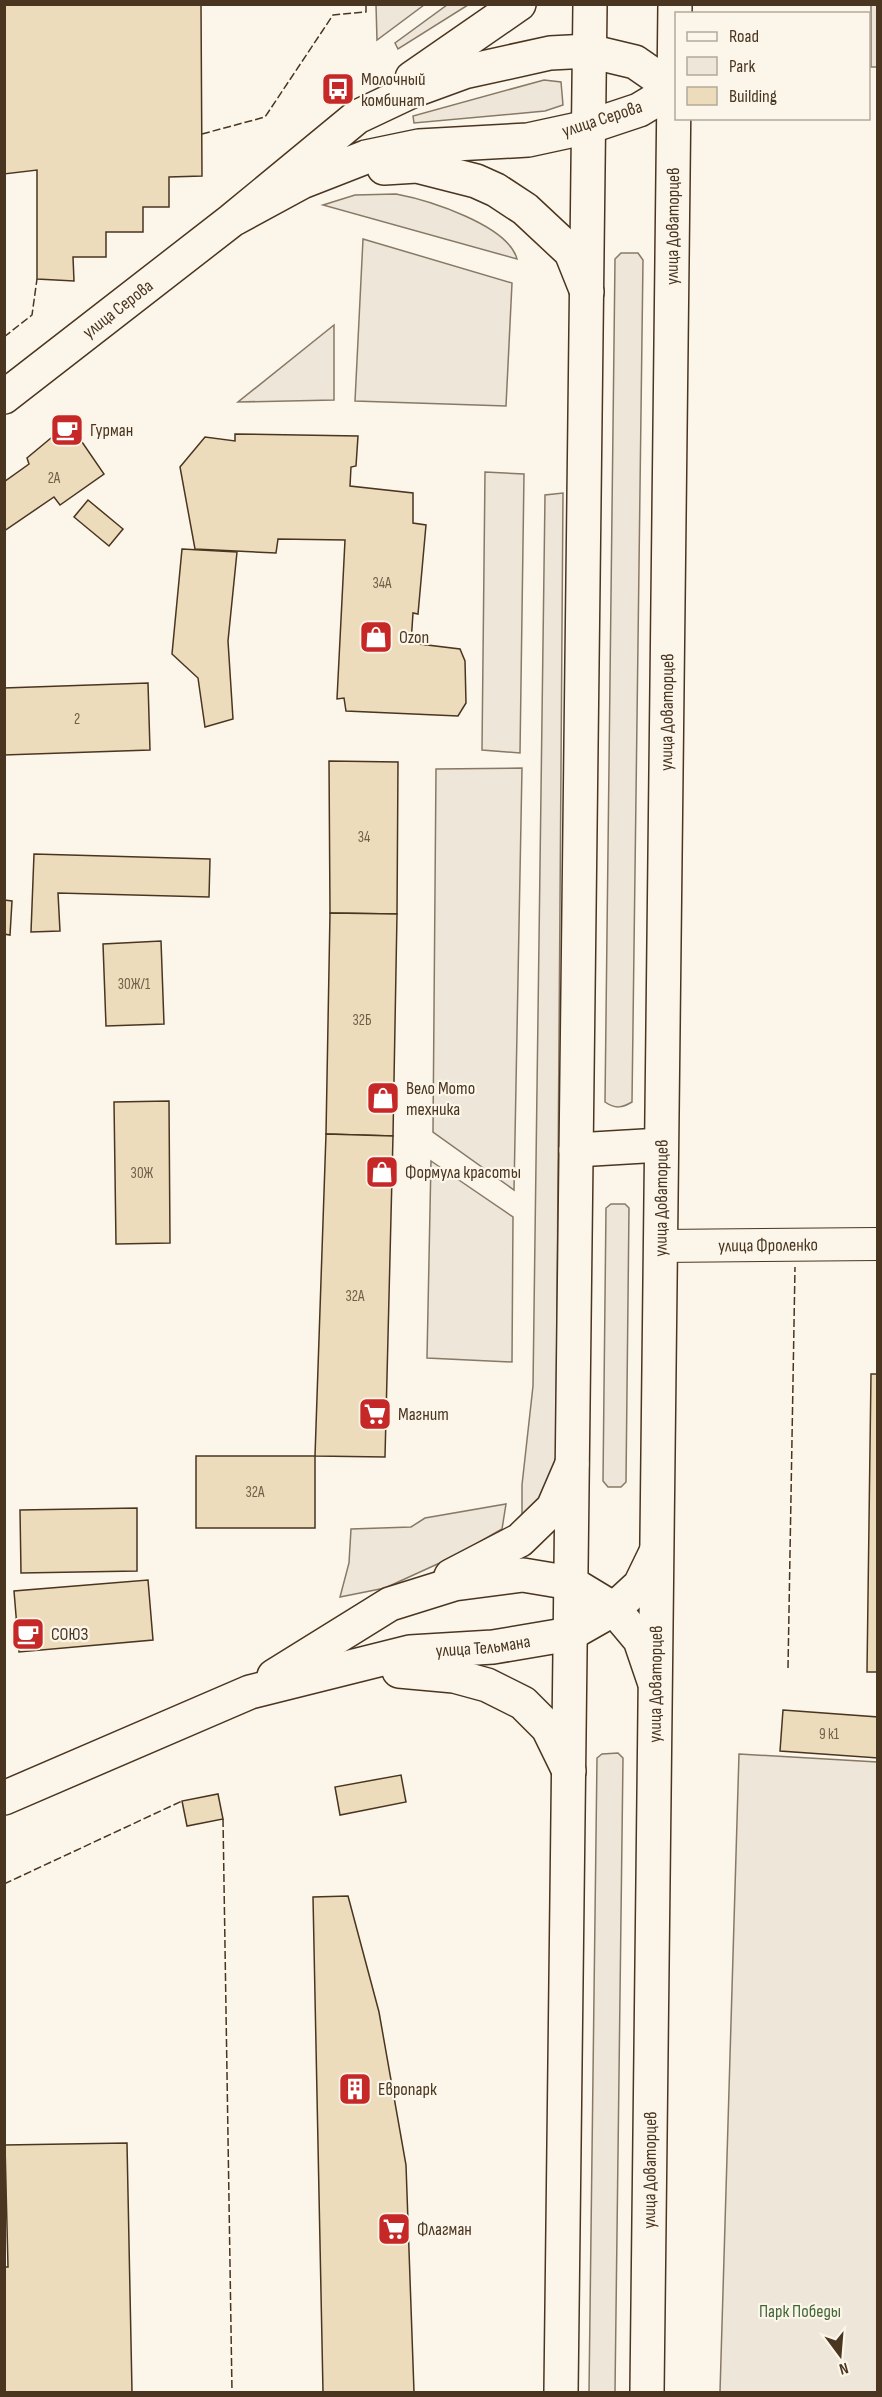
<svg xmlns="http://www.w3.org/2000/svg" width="882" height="2397" font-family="'Sofia Sans Condensed',sans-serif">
<rect width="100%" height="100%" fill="#fbf6e9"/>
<g fill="#ede6d9" stroke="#887966" stroke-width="1.5">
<polygon points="376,5 376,4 424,5 377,40"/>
<polygon points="447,5 468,5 398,49 395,43"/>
<rect x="871" y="5" width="6" height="62"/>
<polygon points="544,80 561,82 563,105 545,111 414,123 413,116"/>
<path d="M396,194C428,200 508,225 517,259L323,205L355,195Z"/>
<polygon points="363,239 512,283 506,406 355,401"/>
<path d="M621,253H638L643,260L632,1102C622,1108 615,1109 605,1102L615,259Z"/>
<polygon points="334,325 334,400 238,402"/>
<polygon points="485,472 524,474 520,753 482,750"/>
<polygon points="563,493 556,1450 555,1474 522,1524 522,1485 533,1386 545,495"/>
<polygon points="522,768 514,1190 433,1132 436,769"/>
<polygon points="431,1161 513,1217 512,1362 427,1358"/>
<polygon points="611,1204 625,1204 629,1208 626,1482 621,1487 608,1487 603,1481 606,1208"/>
<polygon points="506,1504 502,1529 455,1556 385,1588 340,1597 349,1563 351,1529 411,1527 425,1518"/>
<polygon points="618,1753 623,1758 615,2392 589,2392 597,1758 602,1754"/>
<polygon points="739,1754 877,1762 877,2392 720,2392"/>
</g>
<g fill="#ecdcbc" stroke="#4a3520" stroke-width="1.5">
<polygon points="4,4 201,4 202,176 169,177 169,207 143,207 143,232 106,232 106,257 73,257 74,281 37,279 37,170 4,174"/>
<polygon points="69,423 104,474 60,505 54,497 4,531 4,482 29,464 27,458"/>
<polygon points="235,434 358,436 356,466 351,467 350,486 413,493 413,523 426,525 418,614 413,613 411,643 460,649 465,661 466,703 458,716 346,711 344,698 337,699 345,540 278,539 276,553 195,549 180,467 205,437 235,441"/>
<polygon points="88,500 123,529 109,546 74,517"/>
<polygon points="182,549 237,552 228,641 233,719 205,727 198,678 172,654"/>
<polygon points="148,683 150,750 4,755 4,688"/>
<polygon points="329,761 398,762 397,914 330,913"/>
<polygon points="34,854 210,859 209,897 58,893 60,931 31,932"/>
<polygon points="4,900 12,901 10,935 4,934"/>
<polygon points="330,913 397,914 393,1136 326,1134"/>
<polygon points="161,941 164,1024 106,1026 103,944"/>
<polygon points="169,1101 170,1243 116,1244 114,1102"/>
<polygon points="326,1134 393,1136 385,1457 315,1456"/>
<polygon points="871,1374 878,1374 878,1672 867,1672"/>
<rect x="196" y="1456" width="119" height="72"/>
<polygon points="137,1508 137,1571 21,1573 20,1510"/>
<polygon points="148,1580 153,1640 19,1652 14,1591"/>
<polygon points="783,1710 878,1717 878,1758 780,1751"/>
<polygon points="401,1775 406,1802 340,1815 335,1787"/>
<polygon points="218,1794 223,1819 187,1826 182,1801"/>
<polygon points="348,1896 379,2012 406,2165 414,2392 323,2392 313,1897"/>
<polygon points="127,2143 132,2392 4,2392 4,2267 8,2267 5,2145"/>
</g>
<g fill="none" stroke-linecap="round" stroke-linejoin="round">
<g stroke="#4a3520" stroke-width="34">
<g id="street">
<path id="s1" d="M660,1246L878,1244"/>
</g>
</g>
<g stroke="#4a3520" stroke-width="36">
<g id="secondary">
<polyline points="412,78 519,4"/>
<polyline points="384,168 417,166 476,181 496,190 525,209 571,252 587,292"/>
<path id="s2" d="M4,397L232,220L357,117L412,91L464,72L550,53L589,51L635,62L674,89L639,110L588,127L528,140L419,146L366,157L302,182L232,220"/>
<polyline points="451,1576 520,1540 553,1508 572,1464"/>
<polyline points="399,1671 454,1676 487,1685 523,1703 548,1728 569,1771"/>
<polyline points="274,1676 390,1604 454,1584 523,1575 571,1583 614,1609 640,1640 654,1681"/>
<path id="s3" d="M4,1798L250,1692L410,1652L493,1647L570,1634L614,1609L640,1585L656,1552"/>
</g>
</g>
<g stroke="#4a3520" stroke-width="36">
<g id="primary">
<polyline points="576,1150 661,1145"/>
<polyline points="561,2392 590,4"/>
<path id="s4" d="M647,2392L675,4"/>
</g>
</g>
<use href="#street" stroke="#fbf6e9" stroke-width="32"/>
<use href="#secondary" stroke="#fbf6e9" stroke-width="33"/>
<use href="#primary" stroke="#fbf6e9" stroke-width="33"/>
<g stroke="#4a3520" stroke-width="1.5" stroke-dasharray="8 3" stroke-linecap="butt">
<polyline points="202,134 265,117 333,15 366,12 366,4"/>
<polyline points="4,337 32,315 37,279"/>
<polyline points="788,1668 795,1267"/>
<polyline points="223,1819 232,2392"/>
<polyline points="4,1884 182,1801"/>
</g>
</g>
<defs>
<g id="bus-square" transform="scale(1.725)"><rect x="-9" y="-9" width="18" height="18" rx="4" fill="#c62828" stroke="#fbf6e9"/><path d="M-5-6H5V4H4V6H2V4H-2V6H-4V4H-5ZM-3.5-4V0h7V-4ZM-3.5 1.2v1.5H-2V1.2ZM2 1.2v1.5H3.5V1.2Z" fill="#fff"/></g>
<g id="cafe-square" transform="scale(1.725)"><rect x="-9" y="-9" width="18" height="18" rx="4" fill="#c62828" stroke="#fbf6e9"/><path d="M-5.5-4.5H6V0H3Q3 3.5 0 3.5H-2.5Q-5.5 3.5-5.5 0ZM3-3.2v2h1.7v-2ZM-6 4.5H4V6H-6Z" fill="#fff"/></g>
<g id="shop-square" transform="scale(1.725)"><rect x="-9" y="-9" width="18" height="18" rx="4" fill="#c62828" stroke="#fbf6e9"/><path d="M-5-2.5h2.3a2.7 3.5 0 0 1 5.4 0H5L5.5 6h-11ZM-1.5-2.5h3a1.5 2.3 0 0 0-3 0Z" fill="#fff"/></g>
<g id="supermarket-square" transform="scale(1.725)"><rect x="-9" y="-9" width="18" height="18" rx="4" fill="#c62828" stroke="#fbf6e9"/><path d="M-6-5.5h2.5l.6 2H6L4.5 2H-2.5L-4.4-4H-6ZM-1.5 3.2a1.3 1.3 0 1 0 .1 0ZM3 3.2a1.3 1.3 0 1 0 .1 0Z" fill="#fff"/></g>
<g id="building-square" transform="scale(1.725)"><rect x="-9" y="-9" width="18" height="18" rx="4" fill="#c62828" stroke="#fbf6e9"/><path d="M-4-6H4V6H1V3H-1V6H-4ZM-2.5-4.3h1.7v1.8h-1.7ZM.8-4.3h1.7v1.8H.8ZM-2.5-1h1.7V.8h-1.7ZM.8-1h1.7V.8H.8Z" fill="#fff"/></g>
</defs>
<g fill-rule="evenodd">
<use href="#bus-square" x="338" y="89"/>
<use href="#cafe-square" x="67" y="430"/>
<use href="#shop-square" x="376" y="637"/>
<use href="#shop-square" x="383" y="1098"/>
<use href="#shop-square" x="382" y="1172"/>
<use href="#supermarket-square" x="375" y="1414"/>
<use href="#cafe-square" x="28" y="1634"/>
<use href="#building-square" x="355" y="2089"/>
<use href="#supermarket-square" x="394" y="2229"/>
</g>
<g text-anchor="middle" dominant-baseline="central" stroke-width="4.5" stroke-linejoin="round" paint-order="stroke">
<g font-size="15" fill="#725f47">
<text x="54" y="478">2А</text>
<text x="382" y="583">34А</text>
<text x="77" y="719">2</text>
<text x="364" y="837">34</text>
<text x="134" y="984">30Ж/1</text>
<text x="362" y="1020">32Б</text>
<text x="142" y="1173">30Ж</text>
<text x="355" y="1296">32А</text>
<text x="255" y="1492">32А</text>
<text x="829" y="1734">9 к1</text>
</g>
<g font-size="18" fill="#4a3520" stroke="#fbf6e9" text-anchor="start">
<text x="361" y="79">Молочный<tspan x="361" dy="21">комбинат</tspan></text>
<text x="90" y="430">Гурман</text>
<text x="399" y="637">Ozon</text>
<text x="406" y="1088">Вело Мото<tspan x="406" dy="21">техника</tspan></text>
<text x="405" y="1172">Формула красоты</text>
<text x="398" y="1414">Магнит</text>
<text x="51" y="1634">СОЮЗ</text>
<text x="378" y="2089">Европарк</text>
<text x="417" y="2229">Флагман</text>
</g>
<g font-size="18" fill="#4a3520" stroke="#fbf6e9">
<text transform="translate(602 119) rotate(-18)">улица Серова</text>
<text stroke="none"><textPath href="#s4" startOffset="2166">улица Доваторцев</textPath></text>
<text stroke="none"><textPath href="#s2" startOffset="144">улица Серова</textPath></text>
<text stroke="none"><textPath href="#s4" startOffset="1680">улица Доваторцев</textPath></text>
<text stroke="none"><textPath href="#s4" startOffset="1194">улица Доваторцев</textPath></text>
<text stroke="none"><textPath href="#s1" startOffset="108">улица Фроленко</textPath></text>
<text stroke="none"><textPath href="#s3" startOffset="506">улица Тельмана</textPath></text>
<text stroke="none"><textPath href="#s4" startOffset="708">улица Доваторцев</textPath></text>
<text stroke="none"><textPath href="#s4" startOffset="222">улица Доваторцев</textPath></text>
</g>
<g font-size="18" fill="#436837" stroke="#fbf6e9">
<text x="800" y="2311">Парк Победы</text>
</g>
</g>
<rect width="882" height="2397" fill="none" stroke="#4a3520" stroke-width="12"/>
<rect x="675" y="12" width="195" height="108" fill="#fbf6e9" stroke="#b4a999" stroke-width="1.5"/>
<rect x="687" y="32" width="30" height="9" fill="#fbf6e9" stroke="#b4a999" stroke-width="1.5"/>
<text x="729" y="42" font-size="18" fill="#4a3520">Road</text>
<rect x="687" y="57" width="30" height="18" fill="#ede6d9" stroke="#b4a999" stroke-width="1.5"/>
<text x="729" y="72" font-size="18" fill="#4a3520">Park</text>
<rect x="687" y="87" width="30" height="18" fill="#ecdcbc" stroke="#b4a999" stroke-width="1.5"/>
<text x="729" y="102" font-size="18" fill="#4a3520">Building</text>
<g transform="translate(840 2355) rotate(164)" stroke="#fbf6e9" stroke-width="4.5" paint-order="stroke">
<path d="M0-4.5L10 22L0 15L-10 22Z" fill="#4a3520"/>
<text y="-9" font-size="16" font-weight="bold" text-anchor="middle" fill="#4a3520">N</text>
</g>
</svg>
